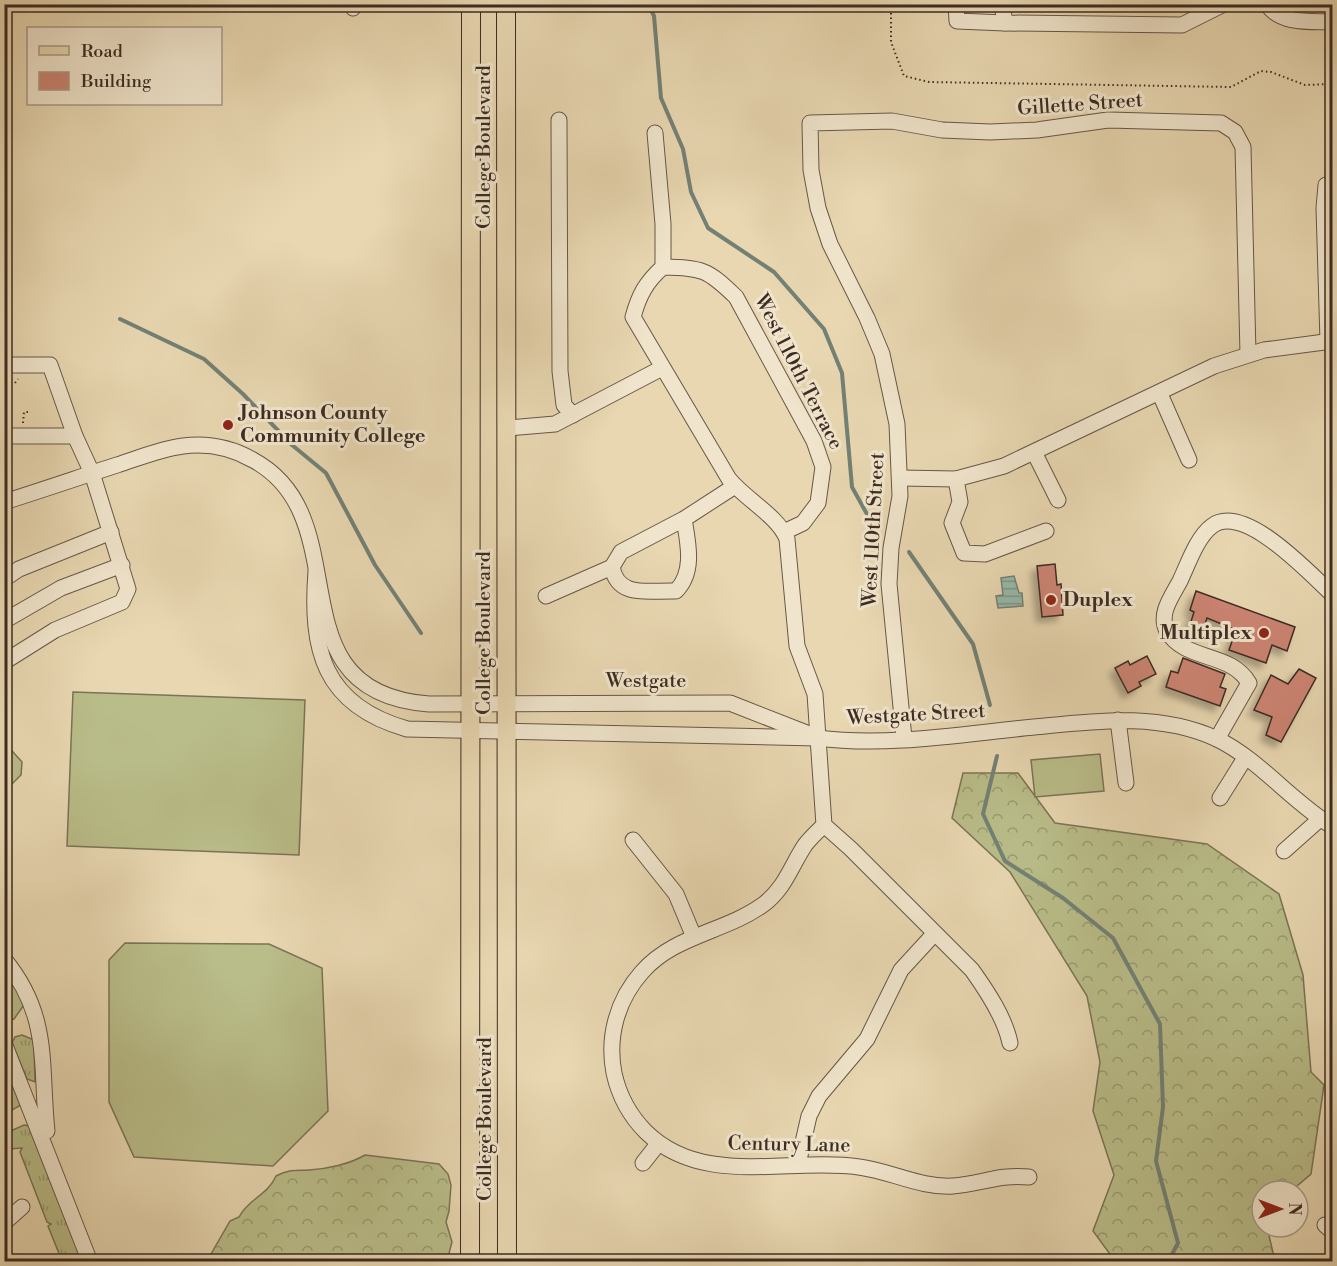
<svg xmlns="http://www.w3.org/2000/svg" width="1337" height="1266" font-family="'Libre Bodoni',serif">
<defs>
<pattern id="grass-tufts" width="24" height="20" patternUnits="userSpaceOnUse" patternTransform="scale(1.5)"><rect width="24" height="20" fill="#b9bd89"/><path d="M3 7l-1-3M5 7V3M7 7l1-3M15 17l-1-3M17 17v-4M19 17l1-3" fill="none" stroke="#989a70"/></pattern>
<pattern id="forest-crowns" width="20" height="18" patternUnits="userSpaceOnUse" patternTransform="scale(1.5)"><rect width="20" height="18" fill="#b9bd89"/><path d="M2 6a3 3 0 1 1 6 0M12 15a3 3 0 1 1 6 0" fill="none" stroke="#989a70"/></pattern>
<pattern id="water-rules" width="6" height="5" patternUnits="userSpaceOnUse" patternTransform="scale(1.5)"><rect width="6" height="5" fill="#97baab"/><path d="M0 2.5h6" fill="none" stroke="#7c978b"/></pattern>
<filter id="shadow"><feDropShadow dx="-5.5" dy="5.5" stdDeviation="3" flood-color="#0004"/></filter>
</defs>
<rect width="100%" height="100%" fill="#e8d7b1"/>
<filter id="stains"><feTurbulence type="fractalNoise" baseFrequency=".00333" numOctaves="4"/><feColorMatrix values="0 0 0 0 .2 0 0 0 0 .09 0 0 0 0 .02 0 0 0 .5 -.17"/></filter>
<radialGradient id="worn" r=".72"><stop offset=".6" stop-color="#630" stop-opacity="0"/><stop offset="1" stop-color="#630" stop-opacity=".3"/></radialGradient>
<g fill="url(#grass-tufts)" stroke="#7a7456" stroke-width="1.5">
<polygon points="4,966 24,1005 14,1019 5,1022"/>
<polygon points="22,1035 34,1040 35,1082 27,1079 12,1043 15,1037"/>
<polygon points="4,1056 21,1105 5,1114"/>
<polygon points="24,1125 29,1126 84,1261 62,1261 48,1226 51,1224 47,1222 20,1152 22,1148 9,1149 6,1133"/>
</g>
<g fill="url(#forest-crowns)" stroke="#7a7456" stroke-width="1.5">
<polygon points="963,773 1018,773 1055,823 1207,844 1279,894 1303,975 1311,1072 1324,1085 1311,1174 1291,1191 1262,1191 1262,1227 1267,1227 1275,1261 1115,1261 1093,1231 1114,1175 1093,1111 1100,1062 1087,996 1010,872 952,818"/>
<path d="M365,1155L439,1164L448,1174L451,1185L449,1211L446,1222L452,1242L447,1261H207L230,1221L239,1217C248,1199 268,1195 276,1176C289,1169 296,1171 309,1170C327,1169 350,1164 365,1155Z"/>
</g>
<g fill="#b9bd89" stroke="#7a7456" stroke-width="1.5">
<polygon points="73,692 305,700 299,855 67,846"/>
<polygon points="5,743 22,762 21,775 5,791"/>
<polygon points="1100,754 1104,791 1035,797 1031,760"/>
<polygon points="125,943 269,944 322,968 328,1111 273,1166 134,1157 109,1102 109,960"/>
</g>
<polygon fill="url(#water-rules)" stroke="#738175" stroke-width="1.5" points="1014,576 1019,593 1022,593 1023,606 998,608 996,596 1003,595 1001,578"/>
<g fill="none" stroke-linecap="round" stroke-linejoin="round">
<g stroke="#738175" stroke-width="4">
<polyline points="648,4 654,16 661,98 683,149 691,192 708,228 774,272 824,329 842,373 852,487 873,525"/>
<polyline points="120,319 204,359 243,394 292,445 326,473 375,565 421,633"/>
<polyline points="909,552 973,644 990,705"/>
<polyline points="997,756 983,814 1005,861 1063,898 1113,938 1160,1024 1163,1107 1156,1161 1178,1243 1168,1262"/>
</g>
</g>
<g fill="#cc8473" stroke="#3c2c24" stroke-width="1.5" filter="url(#shadow)">
<polygon points="1055,564 1057,585 1061,584 1063,615 1042,617 1037,566"/>
<polygon points="1196,591 1295,627 1287,651 1272,645 1266,663 1229,650 1236,630 1207,618 1201,636 1188,631 1194,612 1190,610"/>
<polygon points="1147,656 1156,674 1139,682 1141,686 1128,693 1115,668 1128,661 1130,665"/>
<polygon points="1183,658 1225,674 1220,687 1226,689 1220,706 1166,687 1171,671 1178,673"/>
<polygon points="1299,669 1316,678 1281,742 1266,735 1272,717 1254,710 1271,675 1288,684"/>
</g>
<g fill="none" stroke-linecap="round" stroke-linejoin="round">
<g stroke="#675747" stroke-width="17">
<g id="minor">
<polyline points="956,4 957,21 1005,23"/>
<polyline points="1002,4 1005,23 1182,25 1224,4"/>
<path d="M1267,4C1280,25 1311,21 1332,22"/>
<polyline points="353,8 354,4"/>
<polyline points="559,120 560,371 564,405 573,415"/>
<polyline points="655,133 663,224 663,267"/>
<polyline points="1326,185 1324,208 1328,341"/>
<polyline points="1160,394 1189,460"/>
<polyline points="507,428 555,424 662,368"/>
<polyline points="4,436 75,436"/>
<polyline points="1035,454 1058,500"/>
<polyline points="900,478 956,479 1004,466 1214,366 1264,350 1332,341"/>
<polyline points="956,479 960,502 952,523 964,553 985,554 1046,531"/>
<path d="M4,502C42,490 80,477 117,465C139,458 160,449 183,446C207,443 232,448 253,460C363,519 268,692 429,704L730,703L809,734"/>
<path d="M684,519L621,552L612,567C618,599 649,590 676,591C695,572 688,543 684,519L735,486"/>
<path d="M784,532L803,523L818,503L823,467L814,441L736,297C707,269 703,268 663,267C646,282 639,295 633,317L729,479C745,499 778,516 787,539L797,646L815,694L824,825L851,849L972,970C987,991 1005,1018 1010,1043"/>
<path d="M316,571C310,650 323,705 407,729L817,738C889,747 962,734 1034,727C1095,721 1159,712 1217,739C1260,760 1291,801 1332,826"/>
<polyline points="4,579 19,569 111,532"/>
<polyline points="546,596 612,567"/>
<polyline points="4,621 61,588 122,565"/>
<polyline points="4,662 55,630 122,602 128,589 92,473 75,436 50,365 9,365"/>
<polyline points="1118,720 1126,783"/>
<polyline points="904,738 889,584 891,548 900,496 897,424 882,354 867,318 830,244 818,208 811,170 810,123 892,121 942,130 990,132 1037,130 1108,120 1221,123 1235,132 1243,147 1248,354"/>
<path d="M1217,739L1249,683C1230,651 1185,662 1167,631C1158,614 1172,596 1180,581C1188,564 1197,537 1212,526C1244,502 1309,573 1332,594"/>
<polyline points="1220,798 1245,758"/>
<path d="M824,825C818,831 810,838 805,845C791,866 785,888 764,904C726,932 674,935 642,972C617,1000 607,1037 614,1073C619,1096 630,1116 646,1132C703,1188 789,1157 859,1167C891,1171 920,1188 953,1186C981,1184 998,1174 1029,1177"/>
<polyline points="633,840 676,894 694,937"/>
<polyline points="1284,851 1320,819"/>
<path d="M4,959C51,1016 40,1064 47,1131"/>
<polyline points="4,1043 90,1262"/>
<polyline points="643,1163 658,1144"/>
<polyline points="798,1164 809,1116 819,1096 867,1039 901,970 934,934"/>
<polyline points="4,1223 22,1207"/>
<polyline points="1325,1225 1332,1231"/>
</g>
</g>
<g stroke="#3c2c24" stroke-width="20">
<g id="major">
<polyline points="506,4 507,1262"/>
<polyline points="470,1262 471,4"/>
</g>
</g>
<g stroke="#3c2c24" stroke-width="2" stroke-dasharray="1.5 3" stroke-linecap="butt">
<polyline points="891,4 891,42 904,76 929,82 1231,87 1261,71 1271,72 1305,85 1332,84"/>
<polyline points="15,383 18,379"/>
<polyline points="23,423 24,412 31,412"/>
</g>
<use href="#minor" stroke="#f0e5cc" stroke-width="15"/>
<use href="#major" stroke="#e8d7b1" stroke-width="18"/>
</g>
<g fill="#8f2418" stroke="#f0e5cc" stroke-width="2">
<circle cx="228" cy="425" r="6"/>
<circle cx="1051" cy="600" r="6"/>
<circle cx="1264" cy="633" r="6"/>
</g>
<g text-anchor="middle" dominant-baseline="central" stroke-width="6" stroke-linejoin="round" paint-order="stroke">
<g font-size="20" fill="#3c2c24" stroke="#f0e5cc">
<text transform="translate(1080 105) rotate(-4)">Gillette Street</text>
<text transform="translate(484 147) rotate(-90)">College Boulevard</text>
<text transform="translate(798 372) rotate(63)">West 110th Terrace</text>
<text transform="translate(874 530) rotate(-87)">West 110th Street</text>
<text transform="translate(484 633) rotate(-90)">College Boulevard</text>
<text x="646" y="681">Westgate</text>
<text transform="translate(916 715) rotate(-3)">Westgate Street</text>
<text transform="translate(485 1119) rotate(-90)">College Boulevard</text>
<text transform="translate(789 1145) rotate(1)">Century Lane</text>
</g>
<g font-size="20" font-weight="bold" fill="#3c2c24" stroke="#f0e5cc" text-anchor="start">
<text x="240" y="413">Johnson County<tspan x="240" dy="23">Community College</tspan></text>
<text x="1063" y="600">Duplex</text>
<text x="1252" y="633" text-anchor="end">Multiplex</text>
</g>
</g>
<rect width="1337" height="1266" fill="none" stroke="#e8d7b1" stroke-width="24"/>
<rect x="6" y="6" width="1325" height="1254" fill="none" stroke="#3c2c24" stroke-width="3"/>
<rect x="12" y="12" width="1313" height="1242" fill="none" stroke="#3c2c24" stroke-width="1.5"/>
<rect x="27" y="27" width="195" height="78" fill="#f0e5cc" stroke="#a89b89" stroke-width="1.5"/>
<rect x="39" y="46" width="30" height="9" fill="#e8d7b1" stroke="#a89b89" stroke-width="1.5"/>
<text x="81" y="57" font-size="18" fill="#3c2c24">Road</text>
<rect x="39" y="72" width="30" height="18" fill="#cc8473" stroke="#a89b89" stroke-width="1.5"/>
<text x="81" y="87" font-size="18" fill="#3c2c24">Building</text>
<g transform="translate(1280 1209) rotate(90)"><circle r="28" fill="#f0e5cc" stroke="#a89b89" stroke-width="1.5"/>
<path d="M0-4.5L10 22L0 15L-10 22Z" fill="#8f2418"/>
<text y="-9" font-size="16" font-weight="bold" text-anchor="middle" fill="#3c2c24">N</text>
</g>
<rect width="100%" height="100%" filter="url(#stains)"/>
<rect width="100%" height="100%" fill="url(#worn)"/>
</svg>
